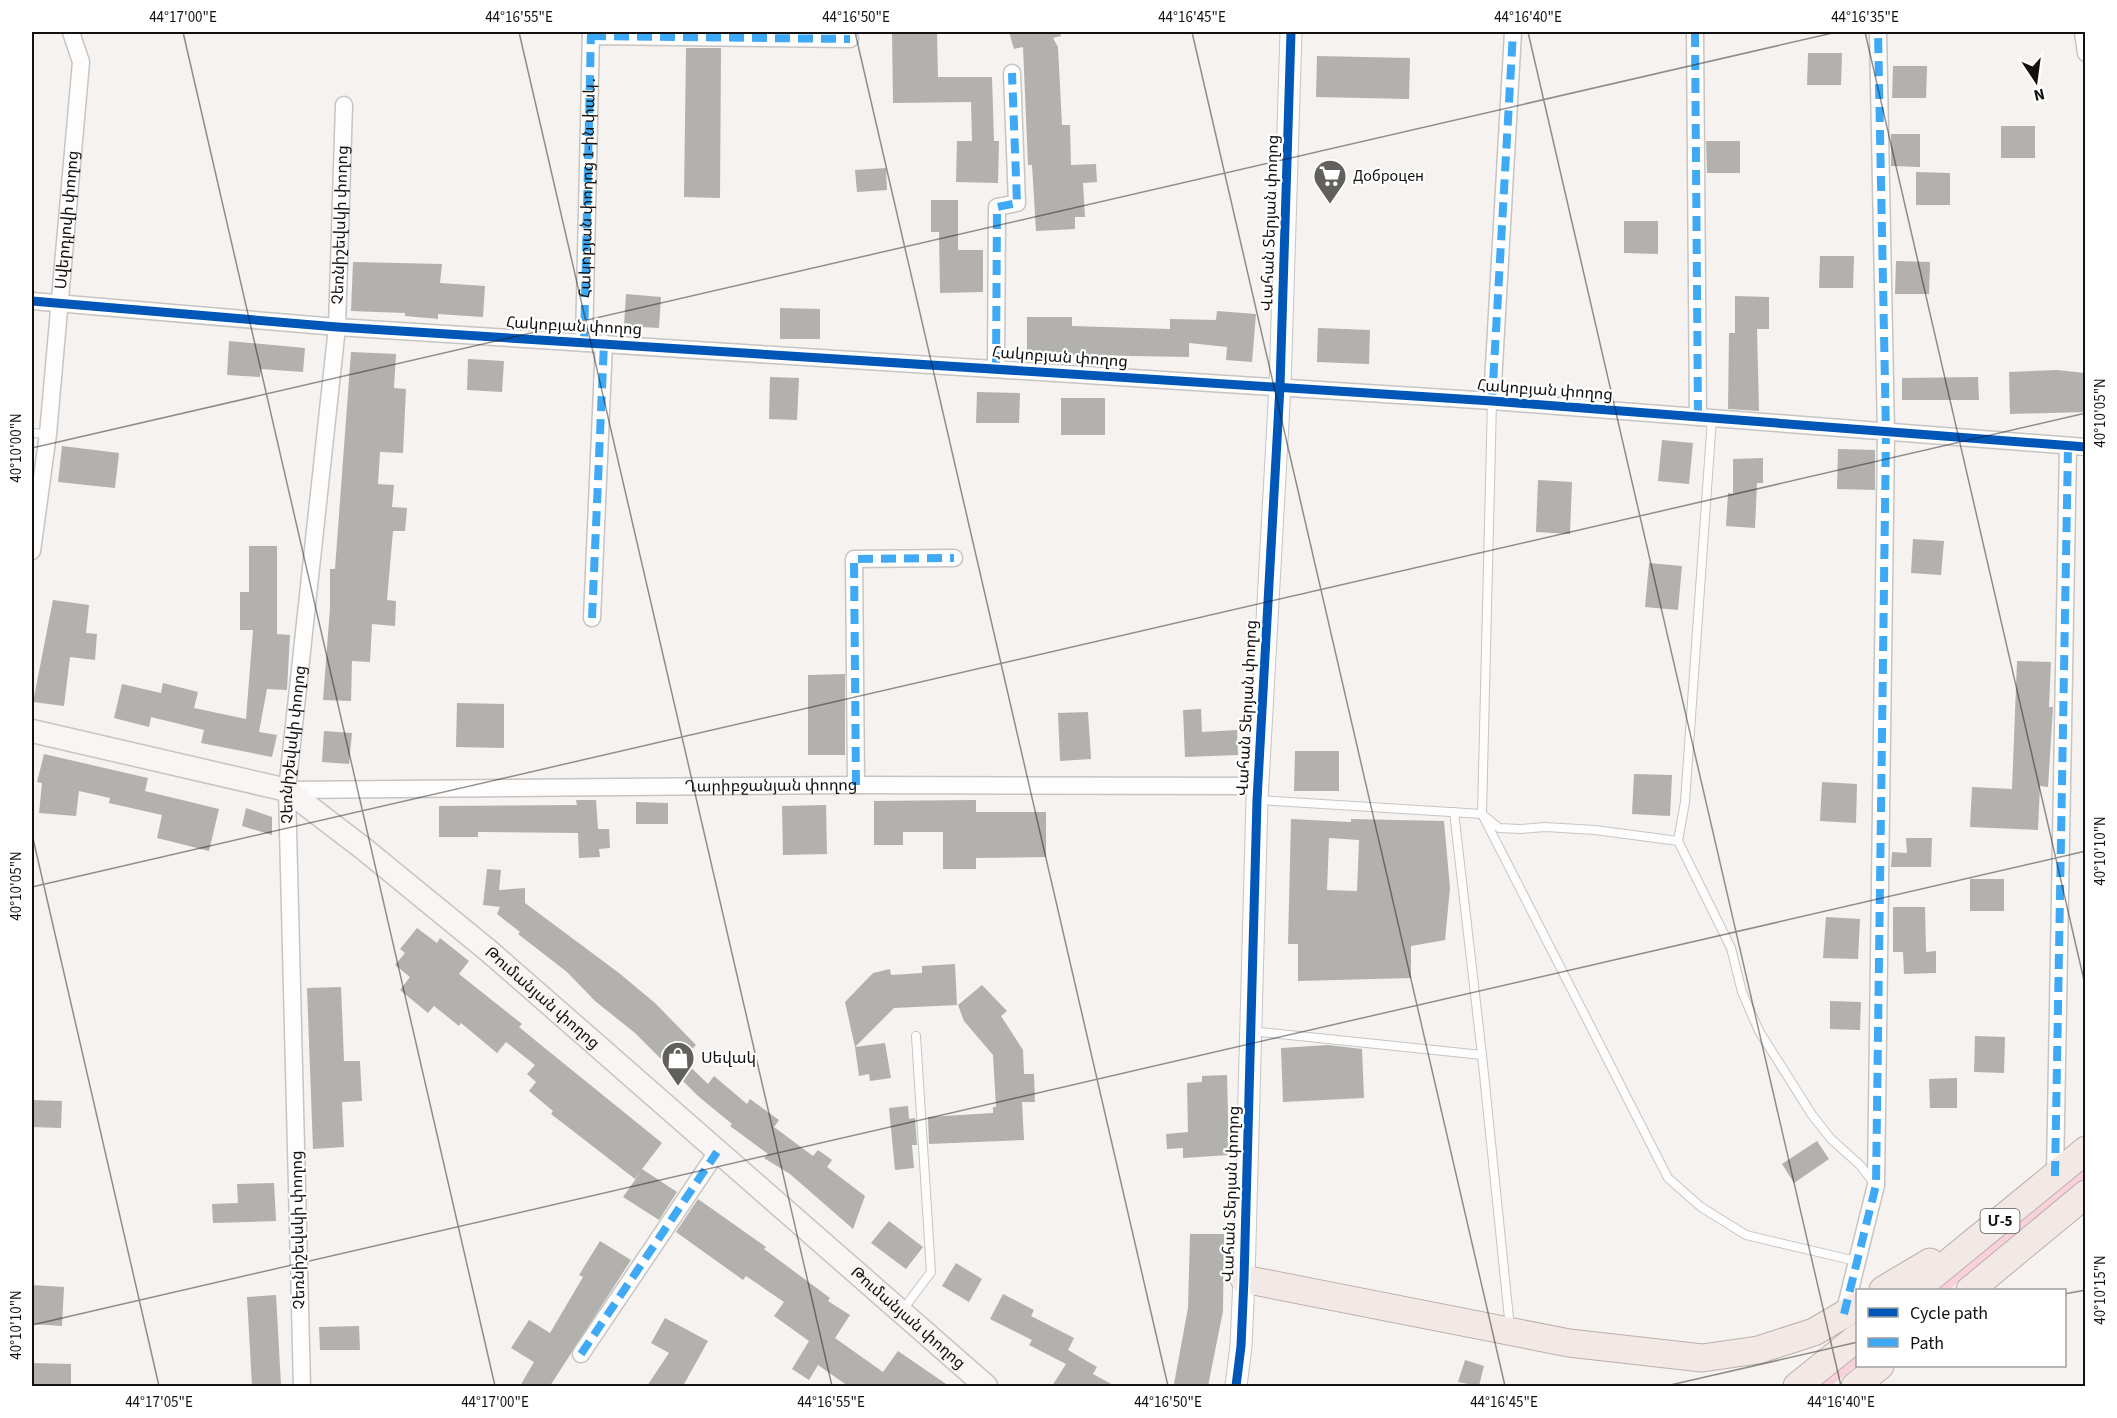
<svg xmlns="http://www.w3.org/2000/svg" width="2117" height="1418" font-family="'Source Sans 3','Noto Sans Armenian',sans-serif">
<rect width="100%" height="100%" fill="#f5f2ef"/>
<g fill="#f8d1db">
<polygon points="2085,1160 2085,1178 1949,1290 1925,1290"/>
<polygon points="1857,1345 1857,1365 1831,1386 1807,1386"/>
</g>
<g fill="#b2b1ae" fill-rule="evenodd">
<polygon points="892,32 937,32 938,77 992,77 994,141 999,141 998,183 956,182 957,141 972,141 971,102 893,103"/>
<polygon points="1009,32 1060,32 1061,36 1053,38 1058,47 1062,125 1070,125 1071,165 1096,164 1097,182 1083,183 1085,217 1075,217 1075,229 1036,231 1032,165 1028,165 1023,47 1014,49"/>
<polygon points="686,48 721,48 720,198 684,197"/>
<polygon points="1808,53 1842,53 1841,85 1807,85"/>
<polygon points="1317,56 1410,58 1409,99 1316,97"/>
<polygon points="1893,66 1927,66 1926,98 1892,98"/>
<rect x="2001" y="126" width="34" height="32"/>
<polygon points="1891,134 1920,134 1920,167 1891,166"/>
<polygon points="1706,141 1740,141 1740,173 1707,173"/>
<polygon points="886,168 887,190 857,192 855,170"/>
<polygon points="1916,172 1950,173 1950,205 1916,205"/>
<polygon points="931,200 958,200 958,250 983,250 983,292 940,293 939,232 931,232"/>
<polygon points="1624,221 1658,221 1658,254 1624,253"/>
<polygon points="1820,256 1854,256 1853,288 1819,288"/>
<polygon points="1896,261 1930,262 1929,294 1895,294"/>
<polygon points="353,262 442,264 440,283 485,286 483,317 438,314 438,319 405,316 405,313 351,311"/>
<polygon points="626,294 661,297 659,328 624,326"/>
<polygon points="1735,296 1769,297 1769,329 1757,329 1759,411 1728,409 1729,333 1735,333"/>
<polygon points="780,308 820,309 820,339 780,339"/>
<polygon points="1217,311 1256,314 1252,362 1226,360 1227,347 1189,343 1189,357 1027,354 1027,317 1072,317 1072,326 1170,329 1170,319 1216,320"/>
<polygon points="1318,328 1370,330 1369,364 1317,362"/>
<polygon points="229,341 305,348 303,372 261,369 260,377 227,375"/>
<polygon points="351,352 396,354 394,388 406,389 403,453 380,452 378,484 394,485 392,507 407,508 405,531 393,531 387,600 396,601 395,626 372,624 370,662 352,661 351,701 323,700 330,608 330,569 335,569"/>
<polygon points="468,359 504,361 502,392 467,390"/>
<polygon points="2057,370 2085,373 2085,412 2010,414 2009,372"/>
<polygon points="770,377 799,378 797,420 769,419"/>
<polygon points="1978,377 1979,400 1902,400 1902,378"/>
<polygon points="977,392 1020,393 1019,423 976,423"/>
<rect x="1061" y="398" width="44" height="37"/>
<polygon points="1662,440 1693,443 1689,484 1658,481"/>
<polygon points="62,446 119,453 115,488 58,482"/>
<polygon points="1838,449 1875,450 1875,490 1837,489"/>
<polygon points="1763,458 1763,483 1757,483 1755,528 1726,526 1728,493 1733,494 1733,459"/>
<polygon points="1538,480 1572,482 1570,534 1536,532"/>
<polygon points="1913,539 1944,541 1941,575 1911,573"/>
<polygon points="249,546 277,546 277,634 290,635 287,690 267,689 259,732 277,735 272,757 201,743 204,730 151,717 149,727 114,718 122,684 161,693 163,683 198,692 194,708 246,719 253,630 240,630 240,592 249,592"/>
<polygon points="1649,563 1682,566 1678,610 1645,607"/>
<polygon points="53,600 89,605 86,633 97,634 95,660 70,657 64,706 33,702"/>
<polygon points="2017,661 2051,662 2049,707 2053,707 2048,787 2040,786 2038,830 1970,827 1972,787 2012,789"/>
<polygon points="845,674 845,755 808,755 808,675"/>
<polygon points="457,703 504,704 504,748 456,747"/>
<polygon points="1201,709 1202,732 1237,730 1238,755 1185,757 1183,710"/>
<polygon points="1088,712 1091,759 1060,761 1058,713"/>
<polygon points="324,731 352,733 349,764 322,762"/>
<polygon points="1295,751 1339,751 1339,791 1294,791"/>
<polygon points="44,754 148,778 145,791 219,809 209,851 157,838 162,815 109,803 110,798 79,791 76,816 39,813 42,783 37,782"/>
<polygon points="1634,774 1672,775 1670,816 1632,814"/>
<polygon points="1822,782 1857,784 1856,823 1820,821"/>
<polygon points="576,800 596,800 598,829 609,829 610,848 599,849 600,857 579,858 578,833 478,832 478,837 439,837 439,806 577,805"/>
<polygon points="976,800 976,812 1046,812 1046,857 976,858 976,869 943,869 943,832 903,832 903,845 874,845 874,801"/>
<polygon points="636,802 668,803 668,824 636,824"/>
<polygon points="826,805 827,854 783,855 782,806"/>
<polygon points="246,808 272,817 272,835 242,826"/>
<path d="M1291,819L1351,822V819L1444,821L1450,888L1445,940L1411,946V978L1298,981V944H1288ZM1329,838L1359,840L1357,891L1327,890Z"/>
<polygon points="1906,838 1932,838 1931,867 1891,867 1892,852 1907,853"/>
<polygon points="487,869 501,870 499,890 525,888 525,903 619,973 655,1003 696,1045 682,1059 708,1084 714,1076 747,1104 750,1099 779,1120 774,1127 813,1156 818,1150 832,1160 827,1167 865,1196 853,1229 790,1174 764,1158 768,1154 730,1126 732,1124 698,1096 635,1033 595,1001 567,972 518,934 520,932 497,914 500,907 483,905"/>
<rect x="1970" y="879" width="34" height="32"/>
<polygon points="1893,907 1925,907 1926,952 1936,951 1936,973 1904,974 1903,952 1893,952"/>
<polygon points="1826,917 1860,919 1858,959 1823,958"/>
<polygon points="417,928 437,943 440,938 469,961 459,974 522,1024 519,1027 541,1045 662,1143 642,1169 677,1192 659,1220 623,1197 642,1170 635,1179 551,1114 553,1111 529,1091 536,1082 527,1074 535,1065 506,1042 497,1053 461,1023 459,1026 434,1006 428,1013 400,990 410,977 395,965 405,953 400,949"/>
<polygon points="955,964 957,1005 894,1008 855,1047 845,1002 873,973 890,969 891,975 922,973 922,966"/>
<polygon points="982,985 1007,1011 1001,1016 1023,1050 1024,1074 1034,1074 1035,1102 1022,1102 1024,1140 929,1144 928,1117 993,1113 993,1107 996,1107 993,1055 964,1021 958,1005"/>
<polygon points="341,987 344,1061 360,1061 362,1101 342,1102 344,1147 313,1149 307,988"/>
<polygon points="1830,1001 1861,1002 1860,1030 1830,1029"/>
<polygon points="1975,1036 2005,1037 2004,1073 1974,1072"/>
<polygon points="885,1043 891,1078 870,1081 869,1074 859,1076 855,1047"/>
<polygon points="1328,1045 1362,1049 1364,1098 1283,1102 1281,1048"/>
<polygon points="1227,1075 1229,1155 1183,1158 1183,1148 1167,1149 1166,1134 1188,1132 1187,1083 1202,1082 1202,1076"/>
<polygon points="1957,1078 1957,1108 1930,1108 1929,1079"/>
<polygon points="32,1100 62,1101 61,1128 32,1127"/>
<polygon points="908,1106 909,1119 915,1118 917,1145 912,1145 914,1168 895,1170 889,1108"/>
<polygon points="1817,1141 1829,1159 1794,1183 1782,1164"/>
<polygon points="274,1183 276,1221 213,1223 212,1204 238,1203 237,1184"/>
<polygon points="698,1199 766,1247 764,1249 830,1298 828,1301 850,1315 835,1338 883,1372 898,1351 949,1386 848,1386 818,1365 809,1380 792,1369 809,1341 774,1316 784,1302 746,1276 743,1280 676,1232"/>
<polygon points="889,1221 923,1247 906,1269 871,1243"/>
<polygon points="1190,1234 1224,1234 1223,1311 1208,1386 1174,1384 1188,1308"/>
<polygon points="600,1241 631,1260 550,1386 520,1386 534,1362 511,1348 529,1320 550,1333 583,1277 579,1275"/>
<polygon points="956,1263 982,1279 969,1302 942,1286"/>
<polygon points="32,1285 64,1287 62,1326 32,1324"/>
<polygon points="1003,1294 1034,1310 1031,1316 1074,1338 1068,1350 1097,1367 1093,1374 1115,1386 1052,1386 1066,1364 1029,1345 1032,1340 990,1319"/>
<polygon points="276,1295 281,1385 252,1386 247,1297"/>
<polygon points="665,1318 708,1341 683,1386 647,1386 669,1353 651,1343"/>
<polygon points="359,1326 360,1350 320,1350 319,1327"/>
<polygon points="1465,1360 1484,1366 1479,1386 1458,1382"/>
<polygon points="32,1363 71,1364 71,1386 32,1386"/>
</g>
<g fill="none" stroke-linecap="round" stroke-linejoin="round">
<g stroke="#c7c4c2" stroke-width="10">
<g id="service">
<polyline points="1492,401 1482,814 1668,1178 1701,1207 1746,1235 1856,1261"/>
<polyline points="1712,418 1685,802 1678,841 1731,948 1742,992 1759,1031 1812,1115 1831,1139 1860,1165 1873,1182"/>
<polyline points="32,433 48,434"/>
<polyline points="1259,800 1482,814 1499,828 1520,829 1545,827 1595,830 1678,841"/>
<polyline points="1454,812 1482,1055 1510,1328"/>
<polyline points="1250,1031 1482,1055"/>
<polyline points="901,1312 931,1272 916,1036"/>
</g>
</g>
<g stroke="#c7c4c2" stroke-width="19">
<g id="minor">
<polyline points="1695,32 1698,417"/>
<polyline points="2083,32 2086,53"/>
<polyline points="591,36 850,39"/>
<polyline points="32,301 337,327 1492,401 2086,447"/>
<path id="s1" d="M584,343L591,32"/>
<polyline points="996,367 997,207 1017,203 1012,73"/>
<polyline points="1492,401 1513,32"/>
<path id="s2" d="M32,551L48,434L81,62L71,32"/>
<polyline points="592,618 604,343"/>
<polyline points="856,785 854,559 954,558"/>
<path id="s3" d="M287,790L856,785L1257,786"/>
<polyline points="2055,1176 2068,447"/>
<polyline points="1844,1314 1876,1185 1886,434 1878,32"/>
<polyline points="581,1354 717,1152"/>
<path id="s4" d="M302,1386L287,790L337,327L344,105"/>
</g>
</g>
<g stroke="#c7c4c2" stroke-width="23">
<polyline id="tertiary" points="1236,1386 1241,1346 1244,1279 1257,800 1280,386 1291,32"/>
</g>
<g stroke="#c7c4c2" stroke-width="25">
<g id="secondary">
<path id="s5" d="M32,731L287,790L364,849L490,952L986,1386"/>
</g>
</g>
<g stroke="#bdafab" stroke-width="29">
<g id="trunk">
<polyline points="1244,1279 1569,1343 1702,1358 1758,1350 1814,1332 1858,1306"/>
<polyline points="1883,1290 1930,1262"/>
<polyline points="1915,1290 2086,1150"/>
<polyline points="1970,1290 2086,1194"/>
<polyline points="1797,1386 1858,1337"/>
<polyline points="1855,1386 1880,1366"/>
</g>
</g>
<use href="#service" stroke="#fefdfd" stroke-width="8"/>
<use href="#minor" stroke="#fefdfd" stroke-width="16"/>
<use href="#tertiary" stroke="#fefdfd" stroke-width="21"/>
<use href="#secondary" stroke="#f9f5f4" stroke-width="22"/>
<use href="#trunk" stroke="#f2e8e5" stroke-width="27"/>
<g stroke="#3fa9f5" stroke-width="8" stroke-dasharray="15 8" stroke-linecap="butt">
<polyline points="1695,32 1698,417"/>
<polyline points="591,36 850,39"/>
<polyline points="584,343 591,32"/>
<polyline points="996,367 997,207 1017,203 1012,73"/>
<polyline points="1492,401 1513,32"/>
<polyline points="592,618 604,343"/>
<polyline points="856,785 854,559 954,558"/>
<polyline points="2055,1176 2068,447"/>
<polyline points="1844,1314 1876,1185 1886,434 1878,32"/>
<polyline points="581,1354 717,1152"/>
</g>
<g stroke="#fff" stroke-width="13">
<g id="cycleway">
<polyline points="32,301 337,327 1492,401 2086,447"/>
<polyline points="1236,1386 1241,1346 1244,1279 1257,800 1280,386 1291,32"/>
</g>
</g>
<use href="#cycleway" stroke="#0057b8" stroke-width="9"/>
</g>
<path fill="none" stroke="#13110f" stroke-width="1.5" stroke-opacity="0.45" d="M183,32L495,1386M519,32L832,1386M855,32L1168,1386M1192,32L1505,1386M1528,32L1841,1386M1865,32L2086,989M32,448L1837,32M32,834L159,1386M32,887L2086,413M2064,1294L2086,1290M32,1325L2086,851M1666,1386L1858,1342"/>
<defs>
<g id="supermarket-pin" transform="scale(1.725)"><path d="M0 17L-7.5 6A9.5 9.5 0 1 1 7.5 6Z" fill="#62605d" stroke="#fff"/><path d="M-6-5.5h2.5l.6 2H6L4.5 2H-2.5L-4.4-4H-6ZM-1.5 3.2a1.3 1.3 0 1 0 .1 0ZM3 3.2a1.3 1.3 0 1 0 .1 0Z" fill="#fff"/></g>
<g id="shop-pin" transform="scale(1.725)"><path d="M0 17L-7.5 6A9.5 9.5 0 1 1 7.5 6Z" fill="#62605d" stroke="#fff"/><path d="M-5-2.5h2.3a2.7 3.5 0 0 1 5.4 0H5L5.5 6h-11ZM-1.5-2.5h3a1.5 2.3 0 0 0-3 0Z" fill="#fff"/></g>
</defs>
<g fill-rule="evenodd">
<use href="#supermarket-pin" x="1330" y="176"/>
<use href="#shop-pin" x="678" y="1058"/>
</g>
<g text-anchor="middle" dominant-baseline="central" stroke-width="4.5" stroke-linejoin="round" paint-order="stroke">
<rect fill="#fff" stroke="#5a5857" stroke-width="1.5" x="1980.5" y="1209" width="39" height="24" rx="4.5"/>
<g font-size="15" font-weight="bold" fill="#13110f">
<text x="2000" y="1221">Մ-5</text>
</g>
<g font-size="16" fill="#13110f" stroke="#fff" text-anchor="start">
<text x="1353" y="176">Доброцен</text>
<text x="701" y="1058">Սեվակ</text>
</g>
<g font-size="16" fill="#13110f" stroke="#fff">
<text stroke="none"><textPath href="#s1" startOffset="156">Հակոբյան փողոց 1-ին փակ․</textPath></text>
<text stroke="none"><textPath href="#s2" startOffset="333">Սվերդլովի փողոց</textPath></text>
<text transform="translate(1270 223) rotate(-88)">Վահան Տերյան փողոց</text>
<text stroke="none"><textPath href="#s4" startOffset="1164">Չեռնիշեվսկի փողոց</textPath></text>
<text transform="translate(574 326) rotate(3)">Հակոբյան փողոց</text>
<text transform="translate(1060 357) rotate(4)">Հակոբյան փողոց</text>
<text transform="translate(1545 390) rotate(4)">Հակոբյան փողոց</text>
<text transform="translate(1247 708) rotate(-87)">Վահան Տերյան փողոց</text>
<text stroke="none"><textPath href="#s4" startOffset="642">Չեռնիշեվսկի փողոց</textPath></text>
<text stroke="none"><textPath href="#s3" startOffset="484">Ղարիբջանյան փողոց</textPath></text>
<text stroke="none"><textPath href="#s5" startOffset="591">Թումանյան փողոց</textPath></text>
<text transform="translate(1231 1194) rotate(-88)">Վահան Տերյան փողոց</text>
<text transform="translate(298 1230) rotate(-91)">Չեռնիշեվսկի փողոց</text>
<text stroke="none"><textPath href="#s5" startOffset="1077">Թումանյան փողոց</textPath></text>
</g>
</g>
<rect width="2117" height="1418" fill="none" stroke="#ffffff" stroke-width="66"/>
<rect x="1856" y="1289" width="210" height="78" fill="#ffffff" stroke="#a1a09f" stroke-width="1.5"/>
<rect x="1868" y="1308" width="30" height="9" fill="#0057b8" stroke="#a1a09f" stroke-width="1.5"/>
<text x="1910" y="1319" font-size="18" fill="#13110f">Cycle path</text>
<rect x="1868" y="1338" width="30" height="9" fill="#3fa9f5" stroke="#a1a09f" stroke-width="1.5"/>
<text x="1910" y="1349" font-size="18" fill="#13110f">Path</text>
<g transform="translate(2036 81) rotate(167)" stroke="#ffffff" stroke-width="4.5" paint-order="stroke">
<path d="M0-4.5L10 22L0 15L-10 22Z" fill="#13110f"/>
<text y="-9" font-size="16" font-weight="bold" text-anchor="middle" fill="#13110f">N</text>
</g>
<rect x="33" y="33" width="2051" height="1352" fill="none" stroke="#13110f" stroke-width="2"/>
<g font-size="15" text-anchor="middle" fill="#13110f">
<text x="183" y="22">44°17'00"E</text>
<text x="519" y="22">44°16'55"E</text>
<text x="856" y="22">44°16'50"E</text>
<text x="1192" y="22">44°16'45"E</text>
<text x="1528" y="22">44°16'40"E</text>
<text x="1865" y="22">44°16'35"E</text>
<text transform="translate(2100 413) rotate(-90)" y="5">40°10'05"N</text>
<text transform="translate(16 448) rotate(-90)" y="5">40°10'00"N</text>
<text transform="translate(2100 851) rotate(-90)" y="5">40°10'10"N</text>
<text transform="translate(16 886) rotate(-90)" y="5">40°10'05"N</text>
<text transform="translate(2100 1290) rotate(-90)" y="5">40°10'15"N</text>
<text transform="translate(16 1325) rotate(-90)" y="5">40°10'10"N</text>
<text x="159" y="1407">44°17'05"E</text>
<text x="495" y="1407">44°17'00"E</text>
<text x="831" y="1407">44°16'55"E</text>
<text x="1168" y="1407">44°16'50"E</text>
<text x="1504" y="1407">44°16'45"E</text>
<text x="1841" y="1407">44°16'40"E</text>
</g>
</svg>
